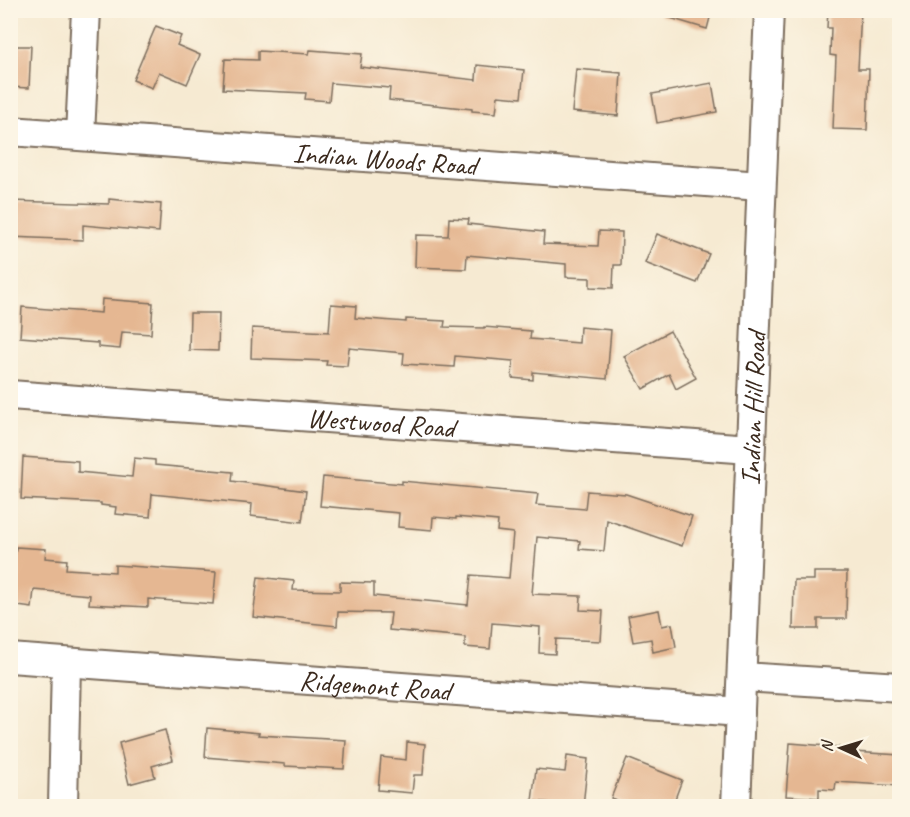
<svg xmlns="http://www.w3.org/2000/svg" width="910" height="817" font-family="Caveat,sans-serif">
<rect width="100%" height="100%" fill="#fcf5e5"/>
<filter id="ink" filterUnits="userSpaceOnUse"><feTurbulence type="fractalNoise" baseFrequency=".0167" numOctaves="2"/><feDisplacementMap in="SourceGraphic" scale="12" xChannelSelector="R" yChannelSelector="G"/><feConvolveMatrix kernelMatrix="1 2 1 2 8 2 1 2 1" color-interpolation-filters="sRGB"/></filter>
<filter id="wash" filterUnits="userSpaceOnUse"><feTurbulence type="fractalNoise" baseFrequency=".008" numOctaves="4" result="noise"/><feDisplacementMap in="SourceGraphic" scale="24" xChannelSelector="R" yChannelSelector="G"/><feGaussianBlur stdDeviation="1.35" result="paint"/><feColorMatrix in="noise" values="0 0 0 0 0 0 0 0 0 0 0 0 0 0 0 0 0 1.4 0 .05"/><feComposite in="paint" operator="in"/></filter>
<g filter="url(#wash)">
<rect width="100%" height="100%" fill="#f6ead2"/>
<g id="blocks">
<g fill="#e5b792">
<polygon points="660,10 712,10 707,29 660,15"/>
<polygon points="828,10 861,10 858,69 869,69 867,130 833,129 836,56 830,55 831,28 827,28"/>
<polygon points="156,26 181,36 177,45 200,55 187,84 159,72 152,88 133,80"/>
<polygon points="10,46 31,46 29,88 10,87"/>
<polygon points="310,50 362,54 360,67 476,80 477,65 524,70 521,98 498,96 496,113 472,111 472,109 389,100 390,88 331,83 329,101 305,99 306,93 223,89 225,59 258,60 258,51 309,54"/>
<polygon points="576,69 621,73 618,116 572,112"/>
<polygon points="712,83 717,112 657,123 652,94"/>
<polygon points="109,199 161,204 159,232 83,225 83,240 10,237 10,201 109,204"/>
<polygon points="449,218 469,219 468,224 544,232 543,244 598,246 599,231 622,232 621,265 614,265 613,288 590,287 590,278 566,277 566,264 467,255 466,269 415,267 416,235 448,236"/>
<polygon points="657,234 709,254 697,283 645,263"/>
<polygon points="102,299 153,303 151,334 122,332 120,349 98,347 98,343 20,337 22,307 101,313"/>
<polygon points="331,304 356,306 355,318 406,322 406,319 445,321 444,327 484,328 484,327 531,331 530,339 579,343 580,327 611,330 607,379 533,372 533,380 512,378 513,361 455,356 454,367 403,364 404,353 349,348 347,366 326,365 327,361 251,358 252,328 329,332"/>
<polygon points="190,313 219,313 218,351 189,350"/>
<polygon points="670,331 696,378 676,389 669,374 643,389 624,356"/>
<polygon points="23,457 78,461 78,472 132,477 134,458 155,460 155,465 233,472 232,481 306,491 302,522 251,516 252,504 152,494 150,517 115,514 116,507 101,505 101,503 21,499"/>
<polygon points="323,477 402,484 402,481 538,494 536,505 585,509 587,491 626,494 692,516 682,546 607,520 604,551 579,549 580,541 537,537 532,594 581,596 580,610 603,611 601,641 556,639 555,654 539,653 540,627 492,623 490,649 465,647 465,637 389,630 391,613 338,612 337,626 253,617 258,577 294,581 293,590 340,591 340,582 374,583 374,596 468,605 471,575 509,578 513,533 497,531 498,521 456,517 456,519 433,517 432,530 398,527 399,513 320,506"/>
<polygon points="16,547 46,549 45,558 67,560 66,569 115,572 115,565 216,572 213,604 148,599 148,607 89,604 90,595 34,590 32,608 11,605"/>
<polygon points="814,572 847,572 846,619 818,619 818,629 793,629 794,580 814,580"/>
<polygon points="659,610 662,626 672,624 676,647 653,652 651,639 633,642 628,616"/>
<polygon points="207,728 259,733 258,735 346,740 344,769 285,766 285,764 205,757"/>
<polygon points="165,730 173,760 152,766 155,777 129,784 119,743"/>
<polygon points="407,742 425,744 423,775 414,775 412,793 378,790 381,757 406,760"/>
<polygon points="790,743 839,747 838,751 900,755 900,786 836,782 835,790 819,789 819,798 786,796"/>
<polygon points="567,756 588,759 583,806 532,801 536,769 565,772"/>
<polygon points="627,758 682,780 672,807 633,807 611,798"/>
</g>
</g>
</g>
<g filter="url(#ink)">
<use href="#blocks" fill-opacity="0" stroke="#7c6d5d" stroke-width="1.5"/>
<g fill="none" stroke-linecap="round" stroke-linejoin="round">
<g stroke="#7c6d5d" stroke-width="32">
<g id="minor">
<path id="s1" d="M10,131L761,186"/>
<polyline points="80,135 86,10"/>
<path id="s2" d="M10,395L750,449"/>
<path id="s3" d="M10,658L740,712"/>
<polyline points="742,677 900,687"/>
<polyline points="63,806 66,663"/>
<path id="s4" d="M736,806L769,10"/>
</g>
</g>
<use href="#minor" stroke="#fff" stroke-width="28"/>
</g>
</g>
<g text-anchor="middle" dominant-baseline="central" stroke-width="4.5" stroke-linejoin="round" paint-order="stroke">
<g font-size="28" fill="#3b2a1e" stroke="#fcf5e5">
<text stroke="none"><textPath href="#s1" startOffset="376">Indian Woods Road</textPath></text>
<text stroke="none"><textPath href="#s4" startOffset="398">Indian Hill Road</textPath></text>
<text stroke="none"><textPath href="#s2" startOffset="372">Westwood Road</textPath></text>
<text stroke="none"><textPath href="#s3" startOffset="366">Ridgemont Road</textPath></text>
</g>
</g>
<rect width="910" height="817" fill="none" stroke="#fcf5e5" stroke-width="36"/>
<g transform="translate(841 748) rotate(274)" stroke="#fcf5e5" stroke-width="4.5" paint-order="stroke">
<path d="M0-4.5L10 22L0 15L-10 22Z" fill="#3b2a1e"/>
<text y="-9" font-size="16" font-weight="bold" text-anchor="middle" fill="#3b2a1e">N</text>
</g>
</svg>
